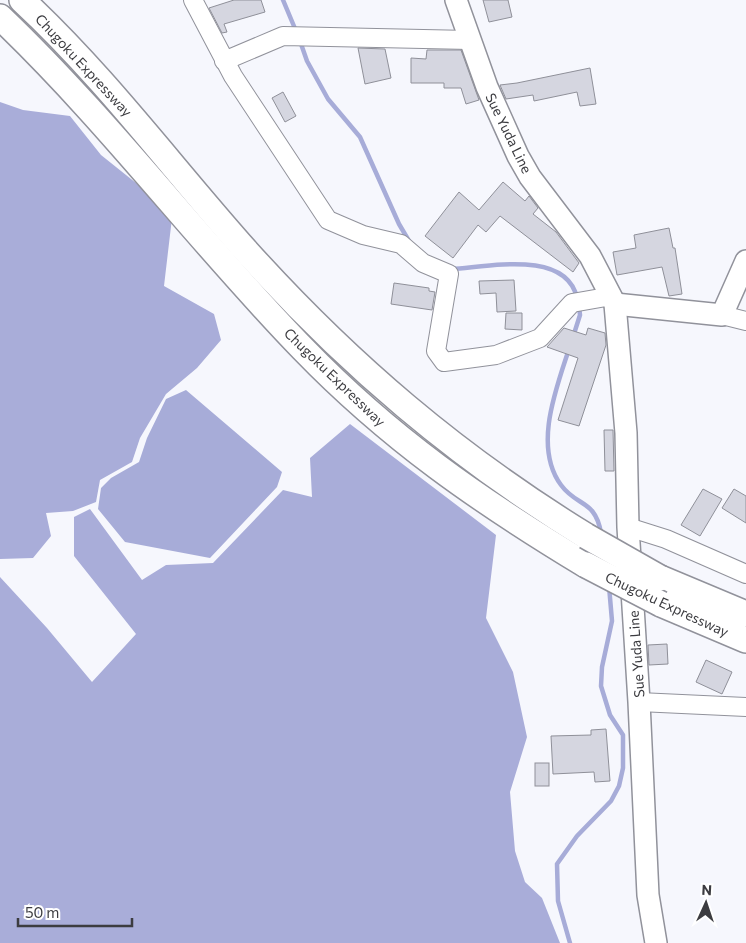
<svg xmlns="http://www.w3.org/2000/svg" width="746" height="943" font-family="Commissioner,sans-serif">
<rect width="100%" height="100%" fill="#f6f7fd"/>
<g fill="#a9add9">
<polygon points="0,102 23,110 70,116 101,155 136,183 172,218 164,286 214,314 221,340 197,368 166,394 140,438 132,462 100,480 96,502 73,511 46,513 51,536 33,558 0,559"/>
<polygon points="350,424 496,535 486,618 513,672 527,737 510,792 515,851 525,882 542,898 560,943 0,943 0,577 47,628 92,682 136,634 74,556 74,517 90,509 142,580 166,565 213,563 283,490 312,497 310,458"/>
</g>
<polygon fill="#a7acd8" points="186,390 282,472 277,487 210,558 125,542 98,509 101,488 111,478 139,462 147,438 166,399"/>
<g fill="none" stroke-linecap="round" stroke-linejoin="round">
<g stroke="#a7acd8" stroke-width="4.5">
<polyline points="283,0 296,31"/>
<polyline points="300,41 307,61 328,99 360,137 399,224 409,241"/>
<path d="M452,269C487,267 566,249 577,298"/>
<polyline points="573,337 580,315 579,306"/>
<path d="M569,349C556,389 533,447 561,485C577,507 595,499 601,533"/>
<polyline points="570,943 558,901 557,864 577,836 611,801 619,786 623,768 623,735 610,715 601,686 602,667 612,621 609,586"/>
</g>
</g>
<g fill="#d5d6e0" stroke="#8f9099">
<polygon points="234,0 261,0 265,12 224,24 227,32 222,33 209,8"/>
<polygon points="483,0 508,0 512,17 489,22"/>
<polygon points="358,48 385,49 391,78 365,84"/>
<polygon points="427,50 461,50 479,100 466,104 461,88 444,88 444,83 411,83 411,58 426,59"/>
<polygon points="590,68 596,104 580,106 577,92 534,101 533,95 506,99 500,85 517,83"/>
<polygon points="283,92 296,116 285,122 272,98"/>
<polygon points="503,182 525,201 529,196 538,208 533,214 556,232 579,263 573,272 500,216 486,232 478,225 453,258 425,236 459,192 479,210"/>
<polygon points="669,228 673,248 675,248 682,294 669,296 662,267 617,275 613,252 636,248 634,235"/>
<polygon points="514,280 516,311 497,312 496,293 480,294 479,281"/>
<polygon points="394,283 429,288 429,291 435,292 432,310 391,304"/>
<polygon points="506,313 522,313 522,330 505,329"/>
<polygon points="564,328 586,335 588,328 605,333 606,345 579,426 558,420 578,358 547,347"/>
<polygon points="604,430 613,430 614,471 605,471"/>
<polygon points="703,489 722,499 700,536 681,525"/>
<polygon points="734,489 746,496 746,523 722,508"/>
<polygon points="667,644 668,664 649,665 648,645"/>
<polygon points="706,660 732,672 722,694 696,682"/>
<polygon points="606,729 610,781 595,782 594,772 553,774 551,736 591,735 591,730"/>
<rect x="535" y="763" width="14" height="23"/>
</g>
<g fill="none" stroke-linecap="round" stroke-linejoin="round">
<g stroke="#91929b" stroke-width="20">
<g id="minor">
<polyline points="193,0 233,76 328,220 363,235 401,244 423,263 449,274 436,351 444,362 496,355 540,338 572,303 612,296"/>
<polyline points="224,61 283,36 470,40"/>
<polyline points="722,315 746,321"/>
<polyline points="628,527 666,539 746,574"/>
<polyline points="639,702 746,707"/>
</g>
</g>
<g stroke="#91929b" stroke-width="24">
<g id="major">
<polyline points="456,0 487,87 518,156 530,177 590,256 615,304 626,433 628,527 639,702 648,895 656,943"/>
<polyline points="615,304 722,315 746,261"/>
</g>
</g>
<g stroke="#91929b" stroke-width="28">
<g id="highway">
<path d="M22,0C105,77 172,168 247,252C349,365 456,456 586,536"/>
<path d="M0,17C109,121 199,242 303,349C390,439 480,501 586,565"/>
<polyline points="660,578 746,614"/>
<polyline points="661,604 746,640"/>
</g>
</g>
<use href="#minor" stroke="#fff" stroke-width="18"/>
<use href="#major" stroke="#fff" stroke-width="21"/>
<use href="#highway" stroke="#fff" stroke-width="25"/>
<g stroke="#91929b" stroke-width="28" stroke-linecap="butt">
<g id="highway-bridge">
<polyline points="586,536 660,578"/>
<polyline points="586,565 661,604"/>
</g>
</g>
<use href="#highway-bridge" stroke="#fff" stroke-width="25"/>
</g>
<g text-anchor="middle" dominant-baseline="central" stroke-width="4" stroke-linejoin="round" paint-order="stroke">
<g font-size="14" fill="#3c3c40" stroke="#fff">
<text transform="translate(84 65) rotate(47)">Chugoku Expressway</text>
<text transform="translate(509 133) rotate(64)">Sue Yuda Line</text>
<text transform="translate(335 377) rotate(44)">Chugoku Expressway</text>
<text transform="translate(667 604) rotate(25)">Chugoku Expressway</text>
<text transform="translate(636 654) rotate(-94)">Sue Yuda Line</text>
</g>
</g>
<g transform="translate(706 903) rotate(3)" stroke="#ffffff" stroke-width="4" paint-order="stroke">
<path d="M0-4L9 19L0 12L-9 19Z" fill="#3c3c40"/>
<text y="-8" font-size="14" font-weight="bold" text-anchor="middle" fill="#3c3c40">N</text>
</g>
<path d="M18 918v8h114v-8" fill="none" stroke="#3c3c40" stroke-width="2.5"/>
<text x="25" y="918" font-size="15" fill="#3c3c40" stroke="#ffffff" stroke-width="4" paint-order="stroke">50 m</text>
</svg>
